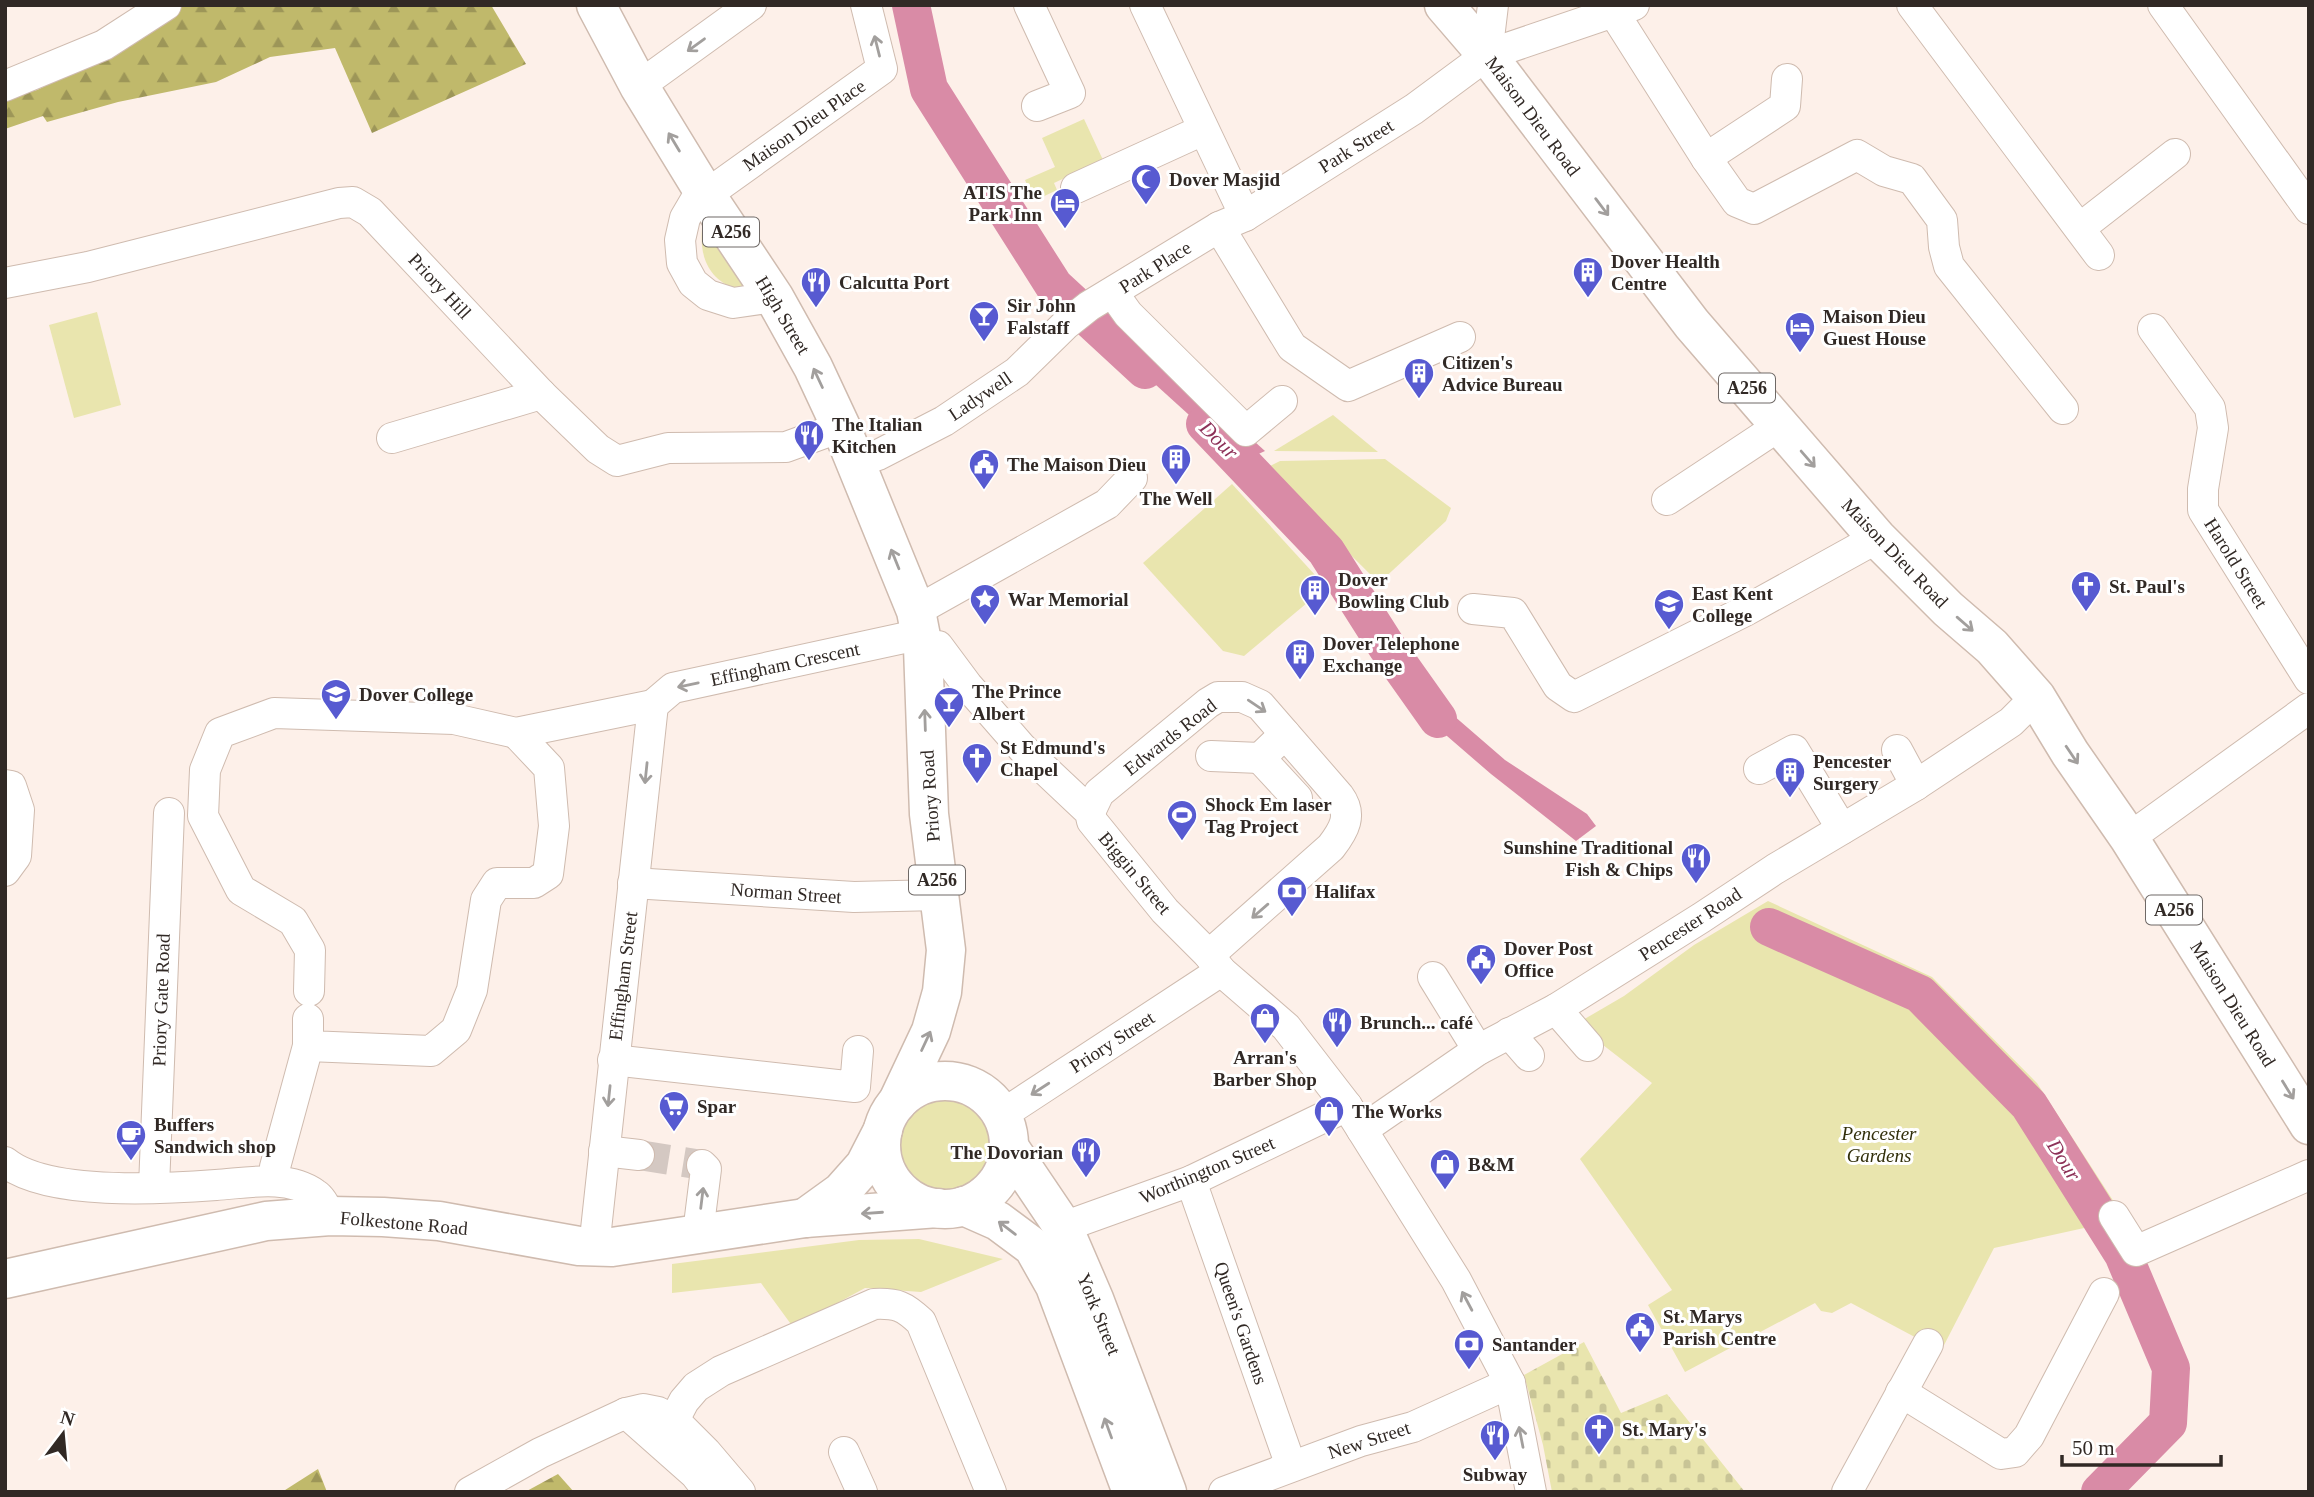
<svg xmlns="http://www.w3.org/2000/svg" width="2314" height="1497" font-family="'Times New Roman',serif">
<defs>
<pattern id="forest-firs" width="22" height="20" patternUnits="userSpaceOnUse" patternTransform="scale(1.75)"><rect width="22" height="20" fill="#c0b96b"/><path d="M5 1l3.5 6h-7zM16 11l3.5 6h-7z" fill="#9d9658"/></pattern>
<pattern id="cemetery-stones" width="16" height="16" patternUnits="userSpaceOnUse" patternTransform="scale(1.75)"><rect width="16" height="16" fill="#e9e5ae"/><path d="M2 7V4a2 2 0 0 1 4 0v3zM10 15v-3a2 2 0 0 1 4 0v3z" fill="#c8c496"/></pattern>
</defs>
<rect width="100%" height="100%" fill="#fdf0e9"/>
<g fill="#e9e5ae">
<polygon points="1084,119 1103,160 1054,183 1057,190 1034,201 1025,180 1055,167 1042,138"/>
<path d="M703,221L749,293C710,285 697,259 703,221Z"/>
<polygon points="97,312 121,405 74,418 49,325"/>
<polygon points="1333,415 1378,452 1274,451"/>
<polygon points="1385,459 1451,508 1446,521 1379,583 1264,469 1280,461"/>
<polygon points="1232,484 1326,587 1244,656 1223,651 1143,563"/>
<polygon points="1768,901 1932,977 2037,1083 2125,1219 1994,1248 1941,1351 1851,1303 1832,1313 1821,1311 1815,1303 1685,1372 1648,1305 1672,1290 1580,1159 1652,1083 1576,1024 1624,996 1694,945"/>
<circle cx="944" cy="1148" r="48"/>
<polygon points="919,1239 1003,1259 921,1292 865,1288 793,1327 761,1283 672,1293 672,1264 859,1240"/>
</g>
<g fill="url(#forest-firs)">
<polygon points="176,5 491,5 526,64 372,133 335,48 270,57 216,82 118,102 47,122 43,116 5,129 5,98 37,90 90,64"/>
<polygon points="318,1469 327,1492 282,1492"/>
<polygon points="558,1474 574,1492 525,1492"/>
</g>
<polygon fill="url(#cemetery-stones)" points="1584,1342 1621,1413 1667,1394 1745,1492 1552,1492 1543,1445 1524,1375"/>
<g fill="#d98ba6">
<polygon points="1124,324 1265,451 1241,462 1103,337"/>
<polygon points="1267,469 1361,576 1453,715 1505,760 1587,814 1596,826 1576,841 1491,774 1447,736 1326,551 1252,477"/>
</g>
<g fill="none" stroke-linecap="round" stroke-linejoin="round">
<g stroke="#d98ba6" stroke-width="38">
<polyline points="911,5 929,89 1054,286 1145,370"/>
<polyline points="1205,424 1326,551 1387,647 1438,719"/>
<polyline points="1769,927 1920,994 2029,1105 2123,1254 2171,1368 2168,1423 2100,1492"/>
</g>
<polyline stroke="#d4c8c2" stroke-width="30" stroke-dasharray="30 15" stroke-linecap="butt" points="639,1155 702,1165"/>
<g stroke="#cfbbaf" stroke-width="32">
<g id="minor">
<polyline points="1029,5 1070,93 1037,106"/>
<polyline points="1145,5 1245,216"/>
<polyline points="1912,5 2099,255"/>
<polyline points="2163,5 2309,209"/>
<polyline points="1614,13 1706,158 1737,202 1754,209 1857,155 1884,171 1912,179 1942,220 1944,247 1949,266 2063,409"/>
<polyline points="1487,55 1493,5"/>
<polyline points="5,86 104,45 166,5"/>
<polyline points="639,86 751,5"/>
<polyline points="1706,158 1785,106 1787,79"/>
<polyline points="1076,188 1203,130"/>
<polyline points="702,189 685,218 680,240 682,263 693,283 708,295 733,303 774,297"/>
<polyline points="706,195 882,69 866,5"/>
<polyline points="1219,227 1292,347 1348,386 1460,337"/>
<polyline points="2080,228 2175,154"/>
<polyline points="5,283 88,267 339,203 353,202 370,212 541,394 598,449 617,461 668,448 786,447 841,427"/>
<polyline points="1113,293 1128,314 1246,431 1282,401"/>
<polyline points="2153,329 2210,408 2213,428 2203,489 2203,510 2309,679"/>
<polyline points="392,438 541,394"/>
<polyline points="856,463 878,455 944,421 1017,372 1065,325 1089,306 1219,227 1245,216 1414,109 1487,55 1634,5"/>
<polyline points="1667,500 1779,426"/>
<polyline points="1473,609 1513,613 1558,686 1574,697 1745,611 1877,538"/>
<polyline points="916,611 1107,504 1132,478"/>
<polyline points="923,647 938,646 967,685 1022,748 1090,812 1092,821 1165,911 1209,955 1221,971 1286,1027 1347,1106 1456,1280 1510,1383 1531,1492"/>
<polyline points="653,705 673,688 922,634"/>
<polyline points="1285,734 1260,758 1297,798"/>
<polyline points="1897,750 1916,785"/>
<polyline points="1211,756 1260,758"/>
<polyline points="1759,769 1794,750 1842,829"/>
<polyline points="5,785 11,786 19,810 16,856 5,871"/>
<path d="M1090,812L1099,793L1208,703L1218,697H1242L1260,705L1339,796C1353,815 1344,830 1331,847L1209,955"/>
<polyline points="2129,838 2309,708"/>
<polyline points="633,883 854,897 939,895"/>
<polyline points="1433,977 1478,1050"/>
<polyline points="309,991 310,950 293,921 241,890 203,816 205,770 220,733 274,713 454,719 516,733 653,705"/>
<polyline points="1556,1009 1588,1046"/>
<polyline points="308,1019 308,1046 431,1051 456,1030 472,990 486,900 497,883 534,883 548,874 554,826 549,768 516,733"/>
<polyline points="1509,1033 1529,1056"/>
<polyline points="613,1060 855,1087 858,1051"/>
<polyline points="1003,1114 1221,971"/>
<polyline points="1362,1130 1478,1050 1556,1009 1701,918 1775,869 1916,785 2011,722 2036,697"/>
<polyline points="604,1151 639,1155"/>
<path d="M5,1162C47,1196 162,1189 216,1185C247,1183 287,1174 315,1194C323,1199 326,1209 330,1216"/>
<polyline points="274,1181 275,1167 308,1046"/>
<polyline points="1191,1181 1291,1466"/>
<polyline points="154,1187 169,813"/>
<polyline points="2114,1216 2136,1251 2309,1175"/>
<polyline points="1063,1227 1191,1181 1347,1106"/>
<polyline points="698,1233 706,1169 702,1165"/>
<polyline points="594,1248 653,705"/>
<polyline points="1901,1392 2001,1454 2015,1452 2029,1436 2104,1293"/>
<polyline points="626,1413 695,1474 709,1492"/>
<path d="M674,1420L684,1401L696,1387L721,1371L874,1304C897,1303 904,1306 921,1322L991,1492"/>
<polyline points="844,1452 862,1492"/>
<polyline points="470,1492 540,1453 626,1413 643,1409 658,1412 674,1420 706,1452 740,1492"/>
<polyline points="1224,1492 1361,1441 1413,1427 1510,1383"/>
<polyline points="1847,1492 1928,1344"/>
</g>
</g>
<g stroke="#cfbbaf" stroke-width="41">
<g id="major">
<polyline points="596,5 639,86 702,189 774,297 813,367 841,427 916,611 923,647 929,814 946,950 942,992 931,1031 897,1103"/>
<polyline points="1444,5 1487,55 1692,324 1877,538 1948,609 1992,647 2036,697 2070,753 2129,838 2309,1125"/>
<circle cx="945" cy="1145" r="64"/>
<polyline points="1009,1147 1063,1227 1094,1299 1167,1492"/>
<polyline points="964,1206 998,1221 1033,1247 1055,1286 1132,1492"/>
<polyline points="805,1218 841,1192 865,1165 883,1130"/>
<polyline points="5,1279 266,1221 330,1216 383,1217 439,1221 579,1246 612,1247 805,1218 938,1208"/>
</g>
</g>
<use href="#minor" stroke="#fff" stroke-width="30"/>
<use href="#major" stroke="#fff" stroke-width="38"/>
</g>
<defs><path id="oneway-shaft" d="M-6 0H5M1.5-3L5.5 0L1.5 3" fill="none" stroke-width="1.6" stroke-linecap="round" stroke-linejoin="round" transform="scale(1.75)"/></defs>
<g stroke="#a29f9d">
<use href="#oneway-shaft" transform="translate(696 45) rotate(144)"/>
<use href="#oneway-shaft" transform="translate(877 46) rotate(-104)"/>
<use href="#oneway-shaft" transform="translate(674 142) rotate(-121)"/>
<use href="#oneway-shaft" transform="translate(1602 207) rotate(53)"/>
<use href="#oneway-shaft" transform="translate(818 378) rotate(-115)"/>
<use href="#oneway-shaft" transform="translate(1808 459) rotate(49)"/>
<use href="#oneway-shaft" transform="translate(895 559) rotate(-112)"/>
<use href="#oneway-shaft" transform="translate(1965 624) rotate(41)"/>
<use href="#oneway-shaft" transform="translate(688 685) rotate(168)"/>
<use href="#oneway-shaft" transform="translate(1257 706) rotate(34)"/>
<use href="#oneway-shaft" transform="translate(925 720) rotate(-92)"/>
<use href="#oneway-shaft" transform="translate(2072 755) rotate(56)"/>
<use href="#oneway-shaft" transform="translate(646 773) rotate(96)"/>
<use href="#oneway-shaft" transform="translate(1260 911) rotate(139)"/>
<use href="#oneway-shaft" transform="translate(926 1041) rotate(-65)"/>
<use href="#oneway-shaft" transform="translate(1040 1089) rotate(147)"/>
<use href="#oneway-shaft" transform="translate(2288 1090) rotate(58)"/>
<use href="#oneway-shaft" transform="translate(609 1096) rotate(96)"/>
<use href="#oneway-shaft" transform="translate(702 1198) rotate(-83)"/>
<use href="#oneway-shaft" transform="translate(872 1213) rotate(176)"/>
<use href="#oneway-shaft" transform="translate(1007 1228) rotate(-143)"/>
<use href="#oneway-shaft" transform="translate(1467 1301) rotate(-118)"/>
<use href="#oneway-shaft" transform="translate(1108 1428) rotate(-110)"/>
<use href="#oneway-shaft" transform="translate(1521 1437) rotate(-101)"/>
</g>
<defs>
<g id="mosque-pin" transform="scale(1.575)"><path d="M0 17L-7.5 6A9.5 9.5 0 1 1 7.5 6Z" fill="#575ad1" stroke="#fff"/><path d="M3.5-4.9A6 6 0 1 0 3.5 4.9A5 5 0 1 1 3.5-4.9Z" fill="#fff"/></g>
<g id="hotel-pin" transform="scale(1.575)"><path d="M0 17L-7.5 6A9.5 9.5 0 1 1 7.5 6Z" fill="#575ad1" stroke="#fff"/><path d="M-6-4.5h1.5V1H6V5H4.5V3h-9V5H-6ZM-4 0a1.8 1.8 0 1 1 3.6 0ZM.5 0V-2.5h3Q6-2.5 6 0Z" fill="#fff"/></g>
<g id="building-pin" transform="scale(1.575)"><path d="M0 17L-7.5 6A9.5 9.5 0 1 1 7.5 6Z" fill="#575ad1" stroke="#fff"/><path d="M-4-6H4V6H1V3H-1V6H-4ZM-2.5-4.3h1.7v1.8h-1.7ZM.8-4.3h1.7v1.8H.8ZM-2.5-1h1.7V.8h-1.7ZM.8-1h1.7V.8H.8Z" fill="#fff"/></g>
<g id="restaurant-pin" transform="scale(1.575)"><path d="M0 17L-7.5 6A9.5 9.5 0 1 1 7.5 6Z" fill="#575ad1" stroke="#fff"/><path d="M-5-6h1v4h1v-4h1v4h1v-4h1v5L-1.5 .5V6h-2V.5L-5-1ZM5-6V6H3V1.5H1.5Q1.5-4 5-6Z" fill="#fff"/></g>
<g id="bar-pin" transform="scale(1.575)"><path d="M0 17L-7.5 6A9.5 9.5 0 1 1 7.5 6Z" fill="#575ad1" stroke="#fff"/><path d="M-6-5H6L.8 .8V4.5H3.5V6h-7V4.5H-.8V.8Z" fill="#fff"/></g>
<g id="civic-pin" transform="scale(1.575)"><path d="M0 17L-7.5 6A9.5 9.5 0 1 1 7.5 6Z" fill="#575ad1" stroke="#fff"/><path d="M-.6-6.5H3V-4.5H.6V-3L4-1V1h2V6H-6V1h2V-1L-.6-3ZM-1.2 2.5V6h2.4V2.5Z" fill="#fff"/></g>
<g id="church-pin" transform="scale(1.575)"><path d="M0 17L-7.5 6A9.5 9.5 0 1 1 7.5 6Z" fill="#575ad1" stroke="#fff"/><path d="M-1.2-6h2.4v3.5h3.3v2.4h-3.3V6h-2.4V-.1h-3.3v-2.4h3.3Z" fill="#fff"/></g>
<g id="sight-pin" transform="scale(1.575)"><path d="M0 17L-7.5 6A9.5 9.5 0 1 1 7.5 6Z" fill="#575ad1" stroke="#fff"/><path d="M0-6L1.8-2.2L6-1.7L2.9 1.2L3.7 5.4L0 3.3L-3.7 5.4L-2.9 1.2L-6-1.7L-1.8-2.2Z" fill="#fff"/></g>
<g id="university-pin" transform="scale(1.575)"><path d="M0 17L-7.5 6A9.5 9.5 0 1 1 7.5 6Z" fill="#575ad1" stroke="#fff"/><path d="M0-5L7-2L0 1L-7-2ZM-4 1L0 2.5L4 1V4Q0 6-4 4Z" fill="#fff"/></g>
<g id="school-pin" transform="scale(1.575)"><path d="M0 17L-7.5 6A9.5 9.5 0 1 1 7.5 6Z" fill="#575ad1" stroke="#fff"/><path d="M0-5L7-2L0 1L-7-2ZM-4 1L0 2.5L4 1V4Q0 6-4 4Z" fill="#fff"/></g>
<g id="stadium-pin" transform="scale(1.575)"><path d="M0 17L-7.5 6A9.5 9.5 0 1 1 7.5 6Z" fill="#575ad1" stroke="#fff"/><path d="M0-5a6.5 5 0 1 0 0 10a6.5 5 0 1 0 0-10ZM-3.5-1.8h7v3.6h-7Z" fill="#fff"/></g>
<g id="bank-pin" transform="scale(1.575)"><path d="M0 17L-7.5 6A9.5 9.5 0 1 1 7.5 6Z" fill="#575ad1" stroke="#fff"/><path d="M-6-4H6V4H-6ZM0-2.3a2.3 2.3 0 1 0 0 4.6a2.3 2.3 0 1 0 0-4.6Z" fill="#fff"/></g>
<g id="shop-pin" transform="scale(1.575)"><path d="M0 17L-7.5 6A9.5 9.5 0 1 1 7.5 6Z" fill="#575ad1" stroke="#fff"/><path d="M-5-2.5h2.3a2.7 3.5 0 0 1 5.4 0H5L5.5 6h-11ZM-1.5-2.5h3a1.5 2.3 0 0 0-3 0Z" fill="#fff"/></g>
<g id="supermarket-pin" transform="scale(1.575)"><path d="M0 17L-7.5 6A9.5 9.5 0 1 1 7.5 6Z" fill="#575ad1" stroke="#fff"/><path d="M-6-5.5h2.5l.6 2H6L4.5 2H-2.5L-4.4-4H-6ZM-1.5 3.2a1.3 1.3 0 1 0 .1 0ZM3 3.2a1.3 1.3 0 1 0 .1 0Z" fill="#fff"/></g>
<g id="cafe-pin" transform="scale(1.575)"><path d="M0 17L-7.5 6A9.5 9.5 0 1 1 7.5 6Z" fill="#575ad1" stroke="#fff"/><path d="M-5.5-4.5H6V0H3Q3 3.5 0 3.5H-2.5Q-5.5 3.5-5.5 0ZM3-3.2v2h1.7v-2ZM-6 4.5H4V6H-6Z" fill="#fff"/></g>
</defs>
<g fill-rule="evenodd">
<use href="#mosque-pin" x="1146" y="179"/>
<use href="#hotel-pin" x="1065" y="203"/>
<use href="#building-pin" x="1588" y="272"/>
<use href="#restaurant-pin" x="816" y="282"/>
<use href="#bar-pin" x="984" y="316"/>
<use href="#hotel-pin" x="1800" y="327"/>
<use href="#building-pin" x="1419" y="373"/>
<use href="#restaurant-pin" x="809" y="435"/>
<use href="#building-pin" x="1176" y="459"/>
<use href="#civic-pin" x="984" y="464"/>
<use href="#church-pin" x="2086" y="586"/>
<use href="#building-pin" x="1315" y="590"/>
<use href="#sight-pin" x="985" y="599"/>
<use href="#university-pin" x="1669" y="604"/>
<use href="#building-pin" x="1300" y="654"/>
<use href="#school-pin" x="336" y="694"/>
<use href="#bar-pin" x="949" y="702"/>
<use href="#church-pin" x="977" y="758"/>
<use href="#building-pin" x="1790" y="772"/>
<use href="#stadium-pin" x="1182" y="815"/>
<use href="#restaurant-pin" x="1696" y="858"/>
<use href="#bank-pin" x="1292" y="891"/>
<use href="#civic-pin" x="1481" y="959"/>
<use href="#shop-pin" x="1265" y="1018"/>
<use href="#restaurant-pin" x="1337" y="1022"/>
<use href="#supermarket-pin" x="674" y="1106"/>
<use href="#shop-pin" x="1329" y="1111"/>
<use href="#cafe-pin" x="131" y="1135"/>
<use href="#restaurant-pin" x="1086" y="1152"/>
<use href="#shop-pin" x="1445" y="1164"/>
<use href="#civic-pin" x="1640" y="1327"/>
<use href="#bank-pin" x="1469" y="1344"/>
<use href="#church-pin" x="1599" y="1429"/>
<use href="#restaurant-pin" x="1495" y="1435"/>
</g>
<g text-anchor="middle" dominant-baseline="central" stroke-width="6" stroke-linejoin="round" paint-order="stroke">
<g fill="#fff" stroke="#6f6966" stroke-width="2">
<rect x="703" y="217.5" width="56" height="29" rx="5"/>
<rect x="1719" y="373.5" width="56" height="29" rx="5"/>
<rect x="909" y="865.5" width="56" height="29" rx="5"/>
<rect x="2146" y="895.5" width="56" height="29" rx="5"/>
</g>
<g font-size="18" font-weight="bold" fill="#312925">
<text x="731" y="232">A256</text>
<text x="1747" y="388">A256</text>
<text x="937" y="880">A256</text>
<text x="2174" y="910">A256</text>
</g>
<g font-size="19" fill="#312925" stroke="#fff">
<text transform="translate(1533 116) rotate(53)">Maison Dieu Road</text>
<text transform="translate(804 125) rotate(-35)">Maison Dieu Place</text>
<text transform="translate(1356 146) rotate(-32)">Park Street</text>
<text transform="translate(1155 267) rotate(-32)">Park Place</text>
<text transform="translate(440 286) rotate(47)">Priory Hill</text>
<text transform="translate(783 315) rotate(59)">High Street</text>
<text transform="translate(980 396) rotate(-34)">Ladywell</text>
<text transform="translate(1895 553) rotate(46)">Maison Dieu Road</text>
<text transform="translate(2236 563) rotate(58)">Harold Street</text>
<text transform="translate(785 664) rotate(-12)">Effingham Crescent</text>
<text transform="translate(1170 737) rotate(-38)">Edwards Road</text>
<text transform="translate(930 796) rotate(-94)">Priory Road</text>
<text transform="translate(1135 873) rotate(50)">Biggin Street</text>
<text transform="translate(786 893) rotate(4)">Norman Street</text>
<text transform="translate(1690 924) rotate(-33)">Pencester Road</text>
<text transform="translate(623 976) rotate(-83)">Effingham Street</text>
<text transform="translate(161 1000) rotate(-88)">Priory Gate Road</text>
<text transform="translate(2233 1004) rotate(58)">Maison Dieu Road</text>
<text transform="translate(1112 1042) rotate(-33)">Priory Street</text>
<text transform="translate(1207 1170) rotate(-23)">Worthington Street</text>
<text transform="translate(404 1223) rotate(5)">Folkestone Road</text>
<text transform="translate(1099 1314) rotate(68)">York Street</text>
<text transform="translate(1241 1323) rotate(71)">Queen's Gardens</text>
<text transform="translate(1369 1440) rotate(-18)">New Street</text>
</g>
<g font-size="19" font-weight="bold" fill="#312925" stroke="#fff" text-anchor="start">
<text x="1169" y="179">Dover Masjid</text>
<text x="1042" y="192" text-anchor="end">ATIS The<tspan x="1042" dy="22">Park Inn</tspan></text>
<text x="1611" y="261">Dover Health<tspan x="1611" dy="22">Centre</tspan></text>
<text x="839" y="282">Calcutta Port</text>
<text x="1007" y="305">Sir John<tspan x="1007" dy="22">Falstaff</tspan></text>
<text x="1823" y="316">Maison Dieu<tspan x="1823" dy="22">Guest House</tspan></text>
<text x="1442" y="362">Citizen's<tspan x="1442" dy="22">Advice Bureau</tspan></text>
<text x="832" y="424">The Italian<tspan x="832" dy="22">Kitchen</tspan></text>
<text x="1007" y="464">The Maison Dieu</text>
<text x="1176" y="498" text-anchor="middle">The Well</text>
<text x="1338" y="579">Dover<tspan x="1338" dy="22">Bowling Club</tspan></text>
<text x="2109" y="586">St. Paul's</text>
<text x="1692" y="593">East Kent<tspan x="1692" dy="22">College</tspan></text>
<text x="1008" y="599">War Memorial</text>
<text x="1323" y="643">Dover Telephone<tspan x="1323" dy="22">Exchange</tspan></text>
<text x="972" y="691">The Prince<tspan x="972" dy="22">Albert</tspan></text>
<text x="359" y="694">Dover College</text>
<text x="1000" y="747">St Edmund's<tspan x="1000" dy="22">Chapel</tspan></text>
<text x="1813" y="761">Pencester<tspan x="1813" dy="22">Surgery</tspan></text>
<text x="1205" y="804">Shock Em laser<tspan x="1205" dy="22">Tag Project</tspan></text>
<text x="1673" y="847" text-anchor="end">Sunshine Traditional<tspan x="1673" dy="22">Fish &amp; Chips</tspan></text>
<text x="1315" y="891">Halifax</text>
<text x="1504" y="948">Dover Post<tspan x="1504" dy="22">Office</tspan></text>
<text x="1360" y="1022">Brunch... café</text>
<text x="1265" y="1057" text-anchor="middle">Arran's<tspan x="1265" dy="22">Barber Shop</tspan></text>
<text x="697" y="1106">Spar</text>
<text x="1352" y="1111">The Works</text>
<text x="154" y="1124">Buffers<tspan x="154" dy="22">Sandwich shop</tspan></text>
<text x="1063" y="1152" text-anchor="end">The Dovorian</text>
<text x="1468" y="1164">B&amp;M</text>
<text x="1663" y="1316">St. Marys<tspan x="1663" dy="22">Parish Centre</tspan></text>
<text x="1492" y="1344">Santander</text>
<text x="1622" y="1429">St. Mary's</text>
<text x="1495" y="1474" text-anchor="middle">Subway</text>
</g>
<g font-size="19" font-style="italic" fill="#322f0b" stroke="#fff">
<text x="1879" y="1133">Pencester<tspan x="1879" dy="22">Gardens</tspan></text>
</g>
<g font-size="21" font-style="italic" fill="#8d3158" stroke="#fff">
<text transform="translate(1219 440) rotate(45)">Dour</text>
<text transform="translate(2064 1160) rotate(58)">Dour</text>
</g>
</g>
<rect width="2314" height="1497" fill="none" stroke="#312925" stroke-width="14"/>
<g transform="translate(63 1434) rotate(16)" stroke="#ffffff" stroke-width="5" paint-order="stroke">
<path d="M0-5L12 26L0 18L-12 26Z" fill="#312925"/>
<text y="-10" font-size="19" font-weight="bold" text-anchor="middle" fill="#312925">N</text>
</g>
<path d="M2062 1455v10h159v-10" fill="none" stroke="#312925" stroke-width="3.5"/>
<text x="2072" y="1455" font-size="21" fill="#312925" stroke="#ffffff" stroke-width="5" paint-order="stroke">50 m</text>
</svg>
